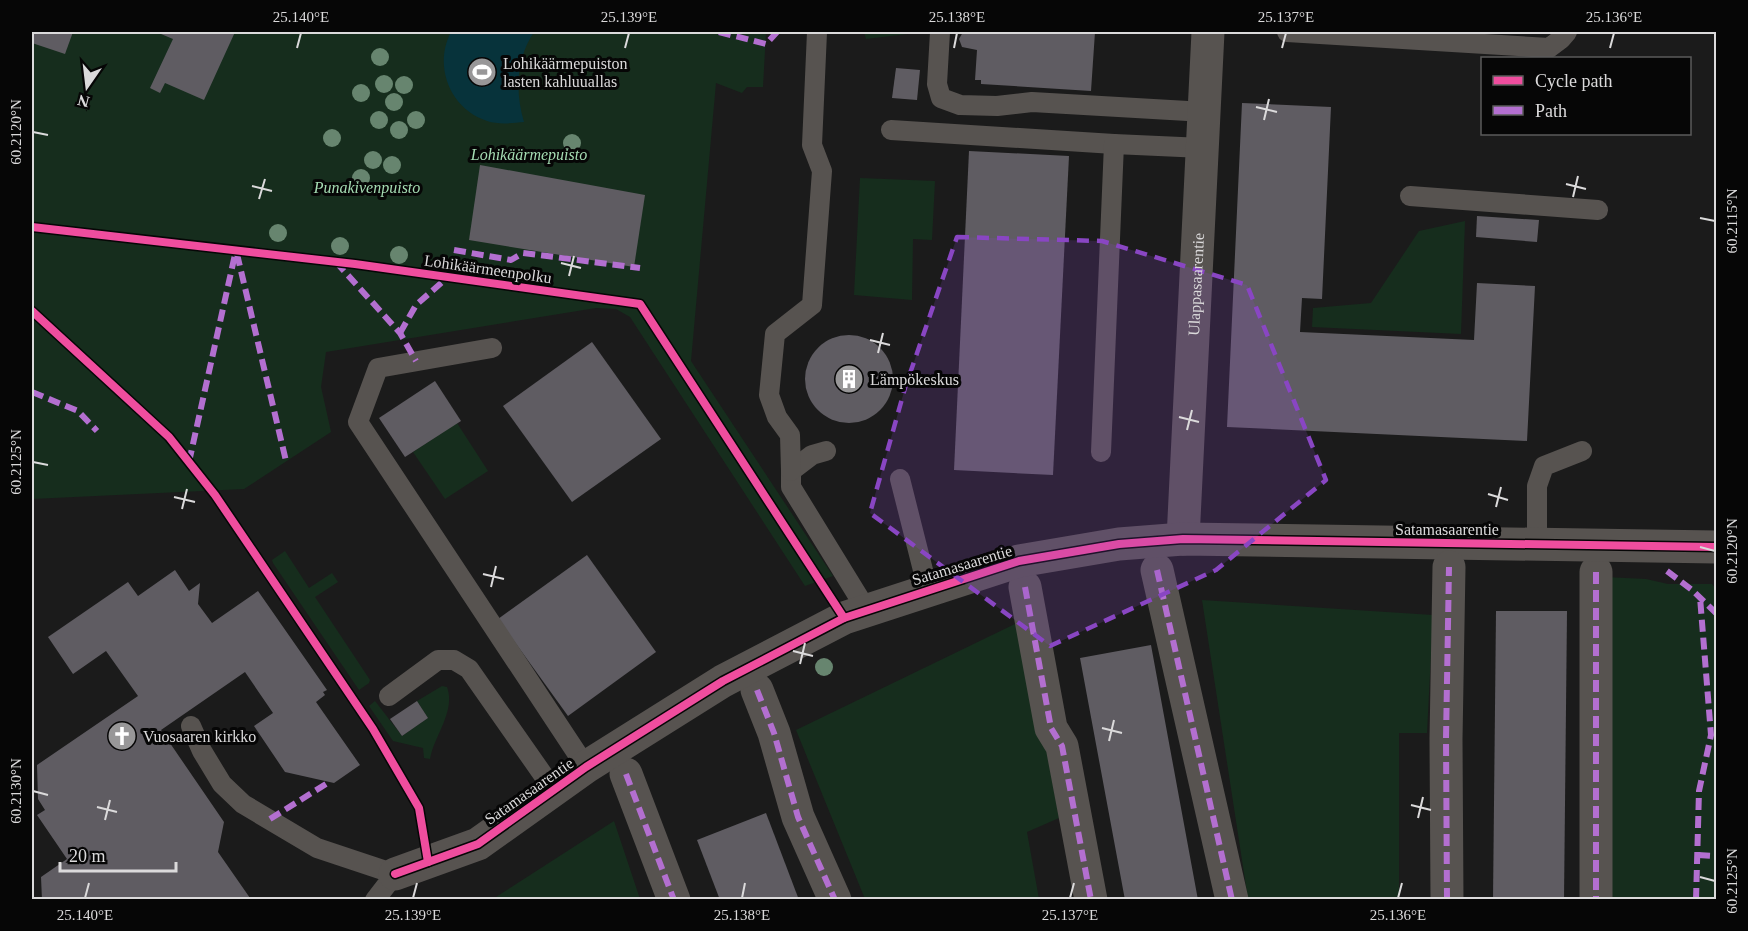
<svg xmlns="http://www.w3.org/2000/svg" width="1748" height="931" font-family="'Times New Roman',serif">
<rect width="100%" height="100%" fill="#1b1b1b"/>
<g fill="#162d1d">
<polygon points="32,32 766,32 763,87 747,87 742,93 716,83 691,361 833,576 805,586 630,317 616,309 596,308 326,352 321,387 331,432 244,489 32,499"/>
<polygon points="864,32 924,32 866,39"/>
<polygon points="860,178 935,181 932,240 913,239 912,300 854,295"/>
<polygon points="1465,221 1461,334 1312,327 1313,308 1371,303 1419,231"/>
<polygon points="457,423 488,471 445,499 413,452"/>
<polygon points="285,551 309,588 332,573 338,582 315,597 370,680 369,683 359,690 273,563 272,560"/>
<polygon points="1605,577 1646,579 1668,584 1712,584 1716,589 1716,899 1605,899"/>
<polygon points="1202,600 1433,615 1427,733 1399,733 1399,899 1248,899"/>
<polygon points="1023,620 1059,818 1027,832 1039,899 865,899 796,730"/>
<path d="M442,686L447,687C456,711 434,736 430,759L424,758L423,748L393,741L369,706L375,701L402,736L428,718L417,701Z"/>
<polygon points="614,821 640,899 493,899"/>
</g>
<path fill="#07333b" d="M451,32H534C516,59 515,91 524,122C513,123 499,125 487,121C450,109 433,66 451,32Z"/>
<g fill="#5f5c62">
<polygon points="32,32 73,32 65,54 32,43"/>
<polygon points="162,32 235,32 204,100 165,83 160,93 150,88 173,39 161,34"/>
<polygon points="963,32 1095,32 1091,91 981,84 981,80 975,80 977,50 962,47 959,39"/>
<polygon points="896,68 920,70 917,100 892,98"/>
<polygon points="1242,103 1331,107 1322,299 1302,298 1300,332 1474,340 1477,283 1535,286 1527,441 1227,427"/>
<polygon points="969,151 1069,156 1053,475 954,470"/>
<polygon points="480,165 645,195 634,267 469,240"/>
<polygon points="1477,216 1539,220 1537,242 1476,237"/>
<circle cx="849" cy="379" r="44"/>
<polygon points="592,342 661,439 572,502 503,406"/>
<polygon points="435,381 461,421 405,457 379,418"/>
<polygon points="587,555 656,652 568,716 498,619"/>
<polygon points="175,570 189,591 200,583 198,604 212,623 258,591 327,690 323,692 325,695 316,702 360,765 334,783 285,772 254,726 273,713 245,672 161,730 224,822 218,852 250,898 42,900 41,877 67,859 37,815 45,810 38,799 37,765 138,696 106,651 73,674 48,637 128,582 138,596"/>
<polygon points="1496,611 1567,611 1564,900 1493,900"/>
<polygon points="1151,645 1160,694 1198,900 1125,900 1080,658"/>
<polygon points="417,701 428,718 402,736 390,719"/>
<polygon points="766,813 799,900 720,900 697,840"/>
</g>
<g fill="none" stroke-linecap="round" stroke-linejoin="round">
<g stroke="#575350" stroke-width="20">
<polyline points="940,32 937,84 941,98 960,105 997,106 1032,102 1205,112"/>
<polyline points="1287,32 1549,48 1561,39 1567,32"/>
<polyline points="891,130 1114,144"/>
<polyline points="1410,196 1598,210"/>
<polyline points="492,348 378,368 358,422 586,767"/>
<polyline points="826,451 812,455 791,471 791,487 866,609"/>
<polyline points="1101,452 1114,144 1203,148"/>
<polyline points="791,471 790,435 777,417 769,395 775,334 812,305 822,171 812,145 817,32"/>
<polyline points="900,479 928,590"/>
<polyline points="1537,543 1537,486 1544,466 1582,451"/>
<polyline points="389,696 438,660 454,660 469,669 553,789"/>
<polyline points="191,726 202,751 222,784 243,804 317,848 395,874 375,900"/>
</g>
<g stroke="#575350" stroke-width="33">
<path id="s1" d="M1183,539L1208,32"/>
<polyline points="1157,570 1232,900"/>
<polyline points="1596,572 1596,900"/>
<polyline points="1025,587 1051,728 1062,746 1091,900"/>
<polyline points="757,690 774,733 798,817 835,900"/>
<polyline points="626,774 674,900"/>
<polyline points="395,874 478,844 586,767 723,681 844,618 1019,561 1119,544 1183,539 1716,547"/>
<polyline points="1447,900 1446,739 1449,567"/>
</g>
<g stroke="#b36fd0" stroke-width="6" stroke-dasharray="12 6" stroke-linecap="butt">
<polyline points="719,32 766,44 777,32"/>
<polyline points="454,250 511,260 523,253 640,268"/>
<polyline points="237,254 286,461"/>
<polyline points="336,262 400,333 416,361"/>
<polyline points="400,333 416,305 448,277"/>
<polyline points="32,392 78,411 97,431"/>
<polyline points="189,462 236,250"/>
<polyline points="1157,570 1232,900"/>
<polyline points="1667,571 1692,590 1716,613"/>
<polyline points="1596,572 1596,900"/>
<polyline points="1025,587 1051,728 1062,746 1091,900"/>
<polyline points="757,690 774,733 798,817 835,900"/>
<polyline points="626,774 674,900"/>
<polyline points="270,819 326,784"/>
<polyline points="1698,855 1716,856"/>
<polyline points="1447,900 1446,739 1449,567"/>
<polyline points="1696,900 1699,791 1711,735 1700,597"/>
</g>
<g stroke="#060606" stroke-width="11">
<g id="cycleway">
<polyline points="32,227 355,264 640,304 844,618"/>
<polyline points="32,311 169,437 215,495 373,729 419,808 428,862"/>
<polyline points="395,874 478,844 586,767 723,681 844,618 1019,561 1119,544 1183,539 1716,547"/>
</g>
</g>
<use href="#cycleway" stroke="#ef4d9e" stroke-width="8"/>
</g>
<g fill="#67856f">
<circle cx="380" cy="57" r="9"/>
<circle cx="384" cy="84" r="9"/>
<circle cx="404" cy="85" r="9"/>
<circle cx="361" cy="93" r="9"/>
<circle cx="394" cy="102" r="9"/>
<circle cx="379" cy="120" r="9"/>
<circle cx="416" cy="120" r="9"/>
<circle cx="399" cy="130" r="9"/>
<circle cx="332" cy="138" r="9"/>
<circle cx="572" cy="143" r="9"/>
<circle cx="373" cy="160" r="9"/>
<circle cx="392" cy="165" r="9"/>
<circle cx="361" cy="178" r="9"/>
<circle cx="278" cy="233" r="9"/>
<circle cx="340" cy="246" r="9"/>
<circle cx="399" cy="255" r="9"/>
<circle cx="824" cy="667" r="9"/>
</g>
<path fill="#8946c3" fill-opacity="0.2" stroke="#8946c3" stroke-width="4.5" stroke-dasharray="12 8" stroke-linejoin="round" d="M957,237L1102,241L1247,285L1326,480L1216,570L1050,646L870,513L905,388Z"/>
<path fill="none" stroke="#dbdadb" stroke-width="2" d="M297,48L301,33M625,48L629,33M954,48L957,33M1282,48L1286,33M1610,48L1614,33M1256,107L1277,112M1264,120L1269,99M33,132L48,135M1566,184L1586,189M252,186L272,191M1573,197L1578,176M259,199L265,179M1700,218L1715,221M561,263L581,268M569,276L574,256M870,340L890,345M878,353L883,333M1179,417L1199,422M1187,430L1192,410M33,462L48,465M1488,494L1508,500M174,497L195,502M1496,507L1501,487M182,509L187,489M1700,547L1715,551M483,574L504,579M491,587L496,566M793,651L813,656M800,664L805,643M1102,728L1122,733M1109,741L1114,720M33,791L48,795M1411,805L1431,810M97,807L117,812M1418,818L1423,797M105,820L110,800M1700,877L1715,881M85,898L89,883M413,898L417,883M742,898L745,883M1070,898L1074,883M1398,898L1402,883"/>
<defs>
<g id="stadium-disc" transform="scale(1.5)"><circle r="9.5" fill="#989798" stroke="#060606"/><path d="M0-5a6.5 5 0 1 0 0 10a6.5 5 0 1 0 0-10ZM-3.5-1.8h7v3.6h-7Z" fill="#fff"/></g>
<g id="building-disc" transform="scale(1.5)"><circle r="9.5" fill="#989798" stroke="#060606"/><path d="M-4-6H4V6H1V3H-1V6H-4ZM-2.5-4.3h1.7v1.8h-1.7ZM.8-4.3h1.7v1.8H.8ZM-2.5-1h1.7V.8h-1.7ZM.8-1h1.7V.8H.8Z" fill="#fff"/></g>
<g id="church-disc" transform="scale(1.5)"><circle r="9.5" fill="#989798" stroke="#060606"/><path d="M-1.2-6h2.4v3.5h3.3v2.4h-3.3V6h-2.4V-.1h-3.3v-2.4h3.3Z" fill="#fff"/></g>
</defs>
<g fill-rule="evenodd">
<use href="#stadium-disc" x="482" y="72"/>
<use href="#building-disc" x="849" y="379"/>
<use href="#church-disc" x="122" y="736"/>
</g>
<g text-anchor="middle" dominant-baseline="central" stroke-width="6" stroke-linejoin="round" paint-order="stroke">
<g font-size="16" fill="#dbdadb" stroke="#060606" text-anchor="start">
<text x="503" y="63">Lohikäärmepuiston<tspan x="503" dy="18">lasten kahluuallas</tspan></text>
<text x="870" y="379">Lämpökeskus</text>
<text x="143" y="736">Vuosaaren kirkko</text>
</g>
<g font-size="16" font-style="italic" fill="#a5dcb3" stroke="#060606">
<text x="529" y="154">Lohikäärmepuisto</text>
<text x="367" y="187">Punakivenpuisto</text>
</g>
<g font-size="16" fill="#dbdadb" stroke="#060606">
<text transform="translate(488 269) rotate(8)">Lohikäärmeenpolku</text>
<text stroke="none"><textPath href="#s1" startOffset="255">Ulappasaarentie</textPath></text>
<text x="1447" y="529">Satamasaarentie</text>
<text transform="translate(962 565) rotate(-17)">Satamasaarentie</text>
<text transform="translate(529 791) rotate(-35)">Satamasaarentie</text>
</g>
</g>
<rect width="1748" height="931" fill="none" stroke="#060606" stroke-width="66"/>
<rect x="1481" y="57" width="210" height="78" fill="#060606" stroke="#5b5b5b" stroke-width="1.5"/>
<rect x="1493" y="76" width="30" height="9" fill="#ef4d9e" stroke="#5b5b5b" stroke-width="1.5"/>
<text x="1535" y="87" font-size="18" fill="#dbdadb">Cycle path</text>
<rect x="1493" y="106" width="30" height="9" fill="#b36fd0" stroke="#5b5b5b" stroke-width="1.5"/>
<text x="1535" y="117" font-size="18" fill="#dbdadb">Path</text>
<g transform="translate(87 87) rotate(194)" stroke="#060606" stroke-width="4.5" paint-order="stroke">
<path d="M0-4.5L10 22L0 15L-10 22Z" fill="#dbdadb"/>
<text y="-9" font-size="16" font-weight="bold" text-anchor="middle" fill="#dbdadb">N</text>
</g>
<path d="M60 862v9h116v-9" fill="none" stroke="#dbdadb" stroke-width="3"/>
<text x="69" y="862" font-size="18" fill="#dbdadb" stroke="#060606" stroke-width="4.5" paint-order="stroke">20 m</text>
<rect x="33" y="33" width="1682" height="865" fill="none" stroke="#dbdadb" stroke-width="2"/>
<g font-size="15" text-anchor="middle" fill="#dbdadb">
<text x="301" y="22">25.140°E</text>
<text x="629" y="22">25.139°E</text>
<text x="957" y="22">25.138°E</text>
<text x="1286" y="22">25.137°E</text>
<text x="1614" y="22">25.136°E</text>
<text transform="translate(16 132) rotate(-90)" y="5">60.2120°N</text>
<text transform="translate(1732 221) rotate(-90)" y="5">60.2115°N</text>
<text transform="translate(16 462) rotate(-90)" y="5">60.2125°N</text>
<text transform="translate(1732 551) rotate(-90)" y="5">60.2120°N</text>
<text transform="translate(16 791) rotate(-90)" y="5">60.2130°N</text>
<text transform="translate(1732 881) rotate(-90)" y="5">60.2125°N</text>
<text x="85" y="920">25.140°E</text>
<text x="413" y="920">25.139°E</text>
<text x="742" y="920">25.138°E</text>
<text x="1070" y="920">25.137°E</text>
<text x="1398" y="920">25.136°E</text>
</g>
</svg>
